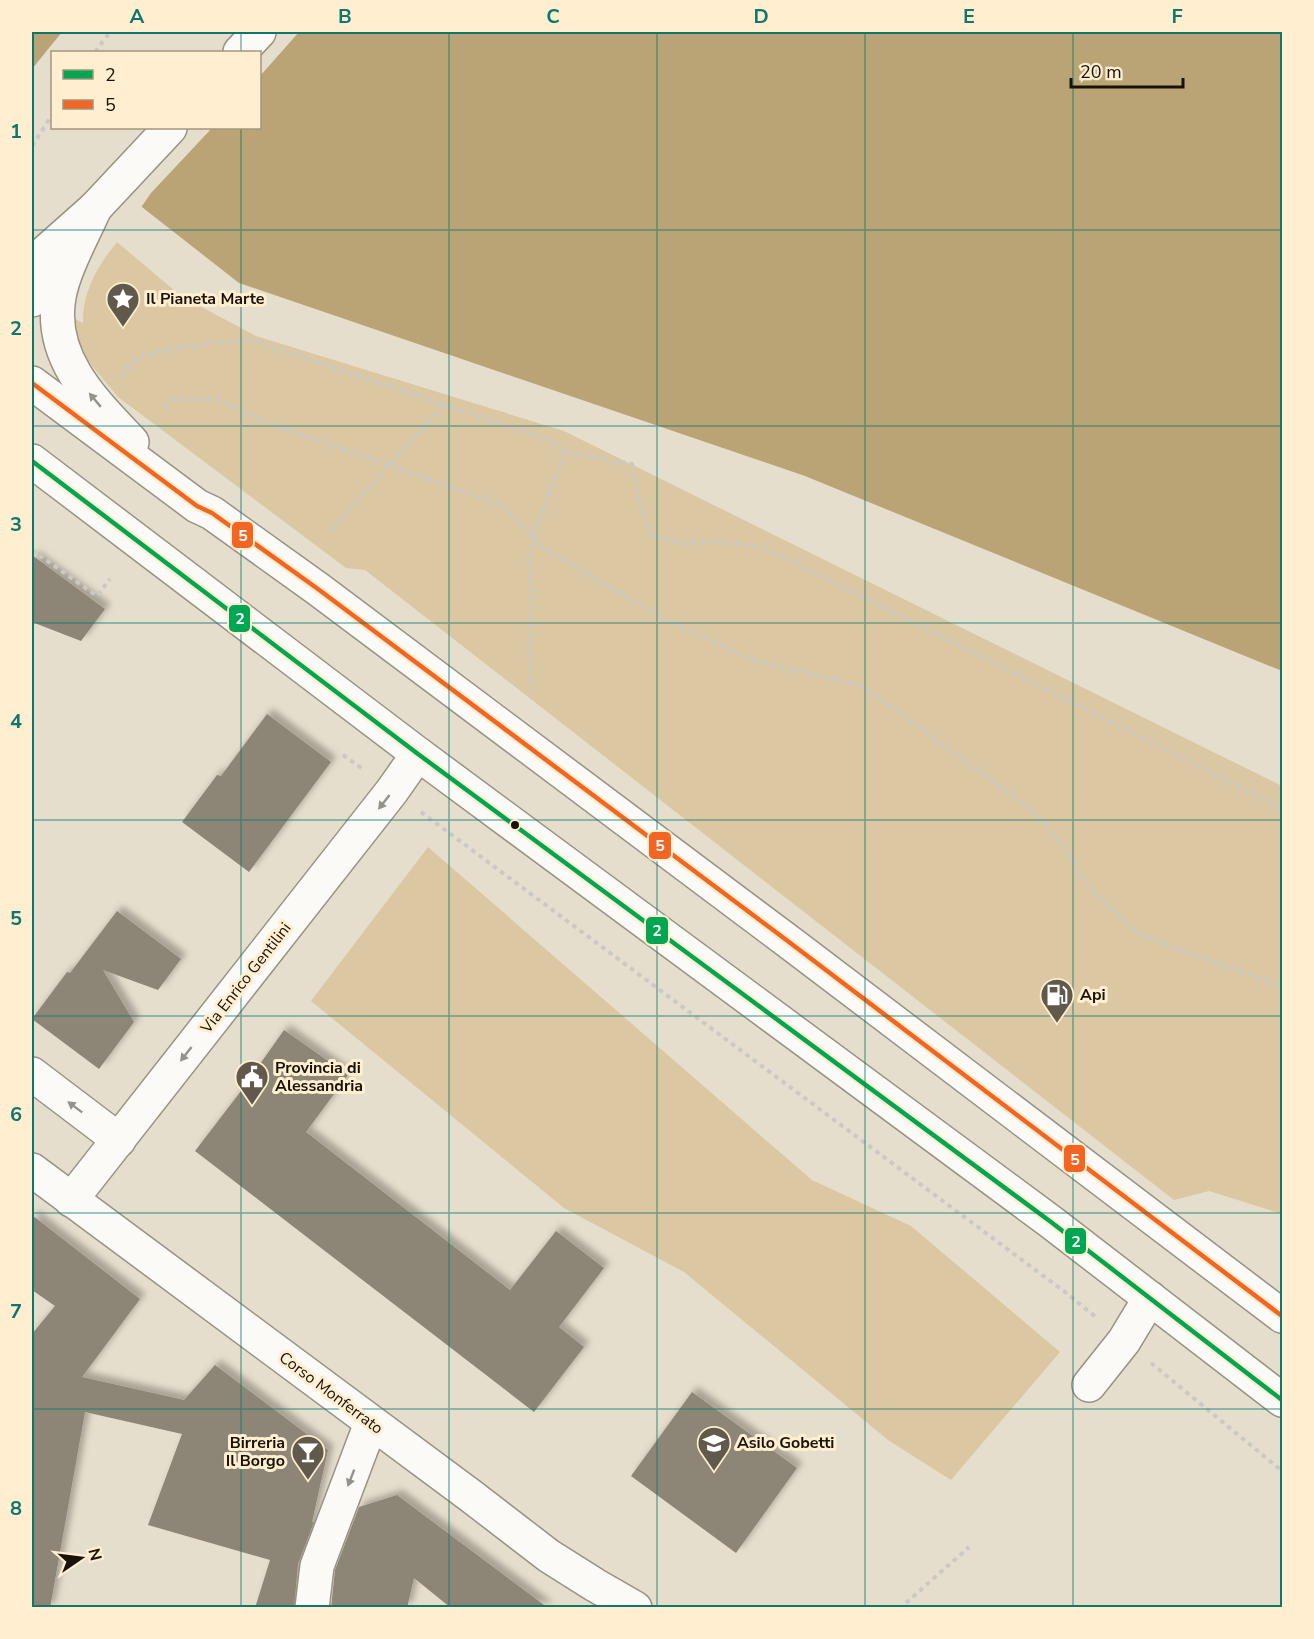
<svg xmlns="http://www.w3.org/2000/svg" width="1314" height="1639" font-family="'Nunito Sans',sans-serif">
<defs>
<filter id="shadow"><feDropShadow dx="5.5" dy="-5.5" stdDeviation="3" flood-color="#0004"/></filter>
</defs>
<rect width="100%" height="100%" fill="#e6decc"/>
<g fill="#dbc8a2">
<path d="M117,242L181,296L256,336L564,431L1282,786V1214L1209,1191L1174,1200L365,570L346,568L118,397L78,349L69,316L83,323C82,292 98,265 117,242Z"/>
<polygon points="428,847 812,1180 911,1226 1060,1352 951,1480 888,1440 684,1272 564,1208 311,1001"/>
</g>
<path fill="#baa374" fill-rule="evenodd" d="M32,32H1282V671L805,476L239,283L32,121ZM52,52H260V128H52Z"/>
<polygon fill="#e6decc" points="62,32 299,32 260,76 260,52 52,52 52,128 212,128 151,193 140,209 32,124 32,69"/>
<g fill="#8d8575" filter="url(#shadow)">
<polygon points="32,555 105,609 81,641 32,622"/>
<polygon points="267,714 331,762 249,872 182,822 217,775 221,776"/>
<polygon points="117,911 181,959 158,990 103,970 134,1022 99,1069 32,1019 67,972 70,973"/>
<polygon points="284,1030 348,1075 306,1132 510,1290 556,1231 604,1268 559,1327 584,1347 534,1412 195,1151 241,1091"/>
<polygon points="32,1215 140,1299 82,1377 184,1400 215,1365 328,1450 312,1522 314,1522 298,1564 294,1608 255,1608 270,1560 148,1525 182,1434 85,1412 50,1608 32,1608 32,1334 55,1306 32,1290"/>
<polygon points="692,1392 797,1468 736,1553 631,1476"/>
<polygon points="397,1495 548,1608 451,1608 414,1578 407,1608 331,1608 335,1570 359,1507"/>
</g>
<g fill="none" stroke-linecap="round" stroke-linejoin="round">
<g stroke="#989284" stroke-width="36">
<g id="minor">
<polyline points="32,1074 119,1140"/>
<polyline points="32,1170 471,1496 549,1556 595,1585 635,1608"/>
<polyline points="71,1200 392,791 418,754"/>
<polyline points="1089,1385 1124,1341 1150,1298"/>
<polyline points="312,1608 317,1566 371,1423"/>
</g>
</g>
<g stroke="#989284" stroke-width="36">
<g id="secondary">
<polyline points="240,52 259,32"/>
<path d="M95,208C84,233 63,271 59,297C48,358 94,402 132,442"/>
<polyline points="32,264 95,208 170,128"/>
<polyline points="32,300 67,264"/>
<polyline points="32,383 197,506 212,513 318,589 789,942 1282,1316"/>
<polyline points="32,461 418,754 1051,1222 1282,1400"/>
</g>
</g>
<g stroke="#cbc9c4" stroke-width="4" stroke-dasharray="4.5 4.5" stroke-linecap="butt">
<polyline points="95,52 110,32"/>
<polyline points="32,146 52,115"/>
<polyline points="121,376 132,363 142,357 167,349 248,339 552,441 565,452 632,464 640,506 652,536 681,543 716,541 766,548 1282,808"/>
<polyline points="165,407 172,400 215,399 273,425 503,505 544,548 664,619 753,660 863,686 1034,811 1064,848 1089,888 1139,934 1282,987"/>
<polyline points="331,530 443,405"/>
<polyline points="32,550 97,596 110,579"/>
<polyline points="532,691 529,650 532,596 529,556 534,537 565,452"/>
<polyline points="343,755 364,770"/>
<polyline points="421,812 1065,1292 1097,1318"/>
<polyline points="1151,1363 1282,1471"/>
<polyline points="906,1603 969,1547"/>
</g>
<use href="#minor" stroke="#fbfaf7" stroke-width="33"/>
<use href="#secondary" stroke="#fbfaf7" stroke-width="33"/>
<g stroke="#ffeecf" stroke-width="9">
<polyline id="bus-1" points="32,461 418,754 1051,1222 1282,1400"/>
</g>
<g stroke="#ffeecf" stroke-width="9">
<polyline id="bus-2" points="32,383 197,506 212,513 318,589 789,942 1282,1316"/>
</g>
<use href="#bus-1" stroke="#00a651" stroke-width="4.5"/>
<use href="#bus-2" stroke="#f26522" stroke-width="4.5"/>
</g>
<defs><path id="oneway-solid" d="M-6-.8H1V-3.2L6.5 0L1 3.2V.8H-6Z" transform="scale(1.5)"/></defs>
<g fill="#95928b">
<use href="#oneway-solid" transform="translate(95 400) rotate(-130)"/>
<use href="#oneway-solid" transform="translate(384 802) rotate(128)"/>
<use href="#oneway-solid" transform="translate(186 1054) rotate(128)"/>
<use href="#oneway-solid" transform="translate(75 1107) rotate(-143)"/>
<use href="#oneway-solid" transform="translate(351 1478) rotate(111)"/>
</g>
<path fill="none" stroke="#0f766e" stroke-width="1.5" stroke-opacity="0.55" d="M241,32V52M449,32V1608M657,32V1608M865,32V1608M1073,32V1608M241,128V1608M32,230H1282M32,426H1282M32,623H1282M32,820H1282M32,1016H1282M32,1213H1282M32,1409H1282"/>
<defs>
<g id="sight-pin" transform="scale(1.725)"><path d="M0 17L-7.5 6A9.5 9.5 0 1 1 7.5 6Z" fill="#60594c" stroke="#ffeecf"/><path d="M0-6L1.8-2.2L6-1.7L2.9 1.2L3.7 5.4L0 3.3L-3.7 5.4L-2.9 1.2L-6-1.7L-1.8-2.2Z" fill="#fff"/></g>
<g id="fuel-pin" transform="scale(1.725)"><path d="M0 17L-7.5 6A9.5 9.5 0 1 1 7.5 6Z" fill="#60594c" stroke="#ffeecf"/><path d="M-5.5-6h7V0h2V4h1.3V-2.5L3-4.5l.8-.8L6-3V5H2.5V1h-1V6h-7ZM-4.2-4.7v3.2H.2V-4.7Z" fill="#fff"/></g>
<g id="civic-pin" transform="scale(1.725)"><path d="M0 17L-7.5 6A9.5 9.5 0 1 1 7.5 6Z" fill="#60594c" stroke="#ffeecf"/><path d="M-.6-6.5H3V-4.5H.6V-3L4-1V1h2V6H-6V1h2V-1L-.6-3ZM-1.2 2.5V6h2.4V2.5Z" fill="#fff"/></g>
<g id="school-pin" transform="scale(1.725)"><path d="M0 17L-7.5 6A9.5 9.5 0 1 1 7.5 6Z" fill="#60594c" stroke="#ffeecf"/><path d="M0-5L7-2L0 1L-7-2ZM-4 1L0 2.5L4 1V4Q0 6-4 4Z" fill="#fff"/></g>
<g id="bar-pin" transform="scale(1.725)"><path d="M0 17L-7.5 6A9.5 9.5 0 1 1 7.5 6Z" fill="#60594c" stroke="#ffeecf"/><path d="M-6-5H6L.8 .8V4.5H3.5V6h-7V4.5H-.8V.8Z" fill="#fff"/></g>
</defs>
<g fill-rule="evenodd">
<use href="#sight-pin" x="123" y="299"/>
<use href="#fuel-pin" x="1057" y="995"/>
<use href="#civic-pin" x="252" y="1077"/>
<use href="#school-pin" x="714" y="1443"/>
<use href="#bar-pin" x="308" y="1452"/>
</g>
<circle fill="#181207" stroke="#ffeecf" stroke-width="2" cx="515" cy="825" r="5"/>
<g text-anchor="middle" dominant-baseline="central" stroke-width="6" stroke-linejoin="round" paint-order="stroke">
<g font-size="16" font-weight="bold" fill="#181207" stroke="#ffeecf" text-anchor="start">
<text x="146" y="299">Il Pianeta Marte</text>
<text x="1080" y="995">Api</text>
<text x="275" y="1068">Provincia di<tspan x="275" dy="18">Alessandria</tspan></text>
<text x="285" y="1443" text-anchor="end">Birreria<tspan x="285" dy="18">Il Borgo</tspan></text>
<text x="737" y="1443">Asilo Gobetti</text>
</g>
<g font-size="16" fill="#181207" stroke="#ffeecf">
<text transform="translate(246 978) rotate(-52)">Via Enrico Gentilini</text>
<text transform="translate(331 1393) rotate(37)">Corso Monferrato</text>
</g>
</g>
<g stroke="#ffeecf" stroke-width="2">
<rect x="231" y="521" width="23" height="28" rx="6" fill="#f26522"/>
<rect x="228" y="604" width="23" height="29" rx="6" fill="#00a651"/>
<rect x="648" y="831" width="24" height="29" rx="6" fill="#f26522"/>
<rect x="645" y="916" width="24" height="29" rx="6" fill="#00a651"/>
<rect x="1063" y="1144" width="23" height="29" rx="6" fill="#f26522"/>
<rect x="1064" y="1227" width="23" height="28" rx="6" fill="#00a651"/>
</g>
<g font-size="16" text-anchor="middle" font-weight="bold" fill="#fff">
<text x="243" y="541">5</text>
<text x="240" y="624">2</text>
<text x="660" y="851">5</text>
<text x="657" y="936">2</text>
<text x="1075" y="1165">5</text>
<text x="1076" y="1247">2</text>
</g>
<rect width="1314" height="1639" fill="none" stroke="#ffeecf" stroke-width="66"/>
<rect x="51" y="51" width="210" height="78" fill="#ffeecf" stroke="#a3967f" stroke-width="1.5"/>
<rect x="63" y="70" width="30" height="9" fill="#00a651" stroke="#a3967f" stroke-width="1.5"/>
<text x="105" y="81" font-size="18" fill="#181207">2</text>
<rect x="63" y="100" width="30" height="9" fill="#f26522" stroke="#a3967f" stroke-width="1.5"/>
<text x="105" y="111" font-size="18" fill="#181207">5</text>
<g transform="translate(81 1558) rotate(76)" stroke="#ffeecf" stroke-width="4.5" paint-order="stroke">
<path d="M0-4.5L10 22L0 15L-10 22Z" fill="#181207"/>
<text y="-9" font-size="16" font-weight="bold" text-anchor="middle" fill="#181207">N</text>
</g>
<path d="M1071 78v9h112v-9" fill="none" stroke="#181207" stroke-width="3"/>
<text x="1080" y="78" font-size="18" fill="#181207" stroke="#ffeecf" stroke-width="4.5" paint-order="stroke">20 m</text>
<rect x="33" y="33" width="1248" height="1573" fill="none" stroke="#0f766e" stroke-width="2"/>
<g font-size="20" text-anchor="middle" font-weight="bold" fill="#0f766e">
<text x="137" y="23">A</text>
<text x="345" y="23">B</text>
<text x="553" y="23">C</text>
<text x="761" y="23">D</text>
<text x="969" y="23">E</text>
<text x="1177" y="23">F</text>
<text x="16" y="138">1</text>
<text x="16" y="335">2</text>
<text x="16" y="531">3</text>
<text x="16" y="728">4</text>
<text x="16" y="925">5</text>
<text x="16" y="1121">6</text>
<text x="16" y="1318">7</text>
<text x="16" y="1515">8</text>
</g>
</svg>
